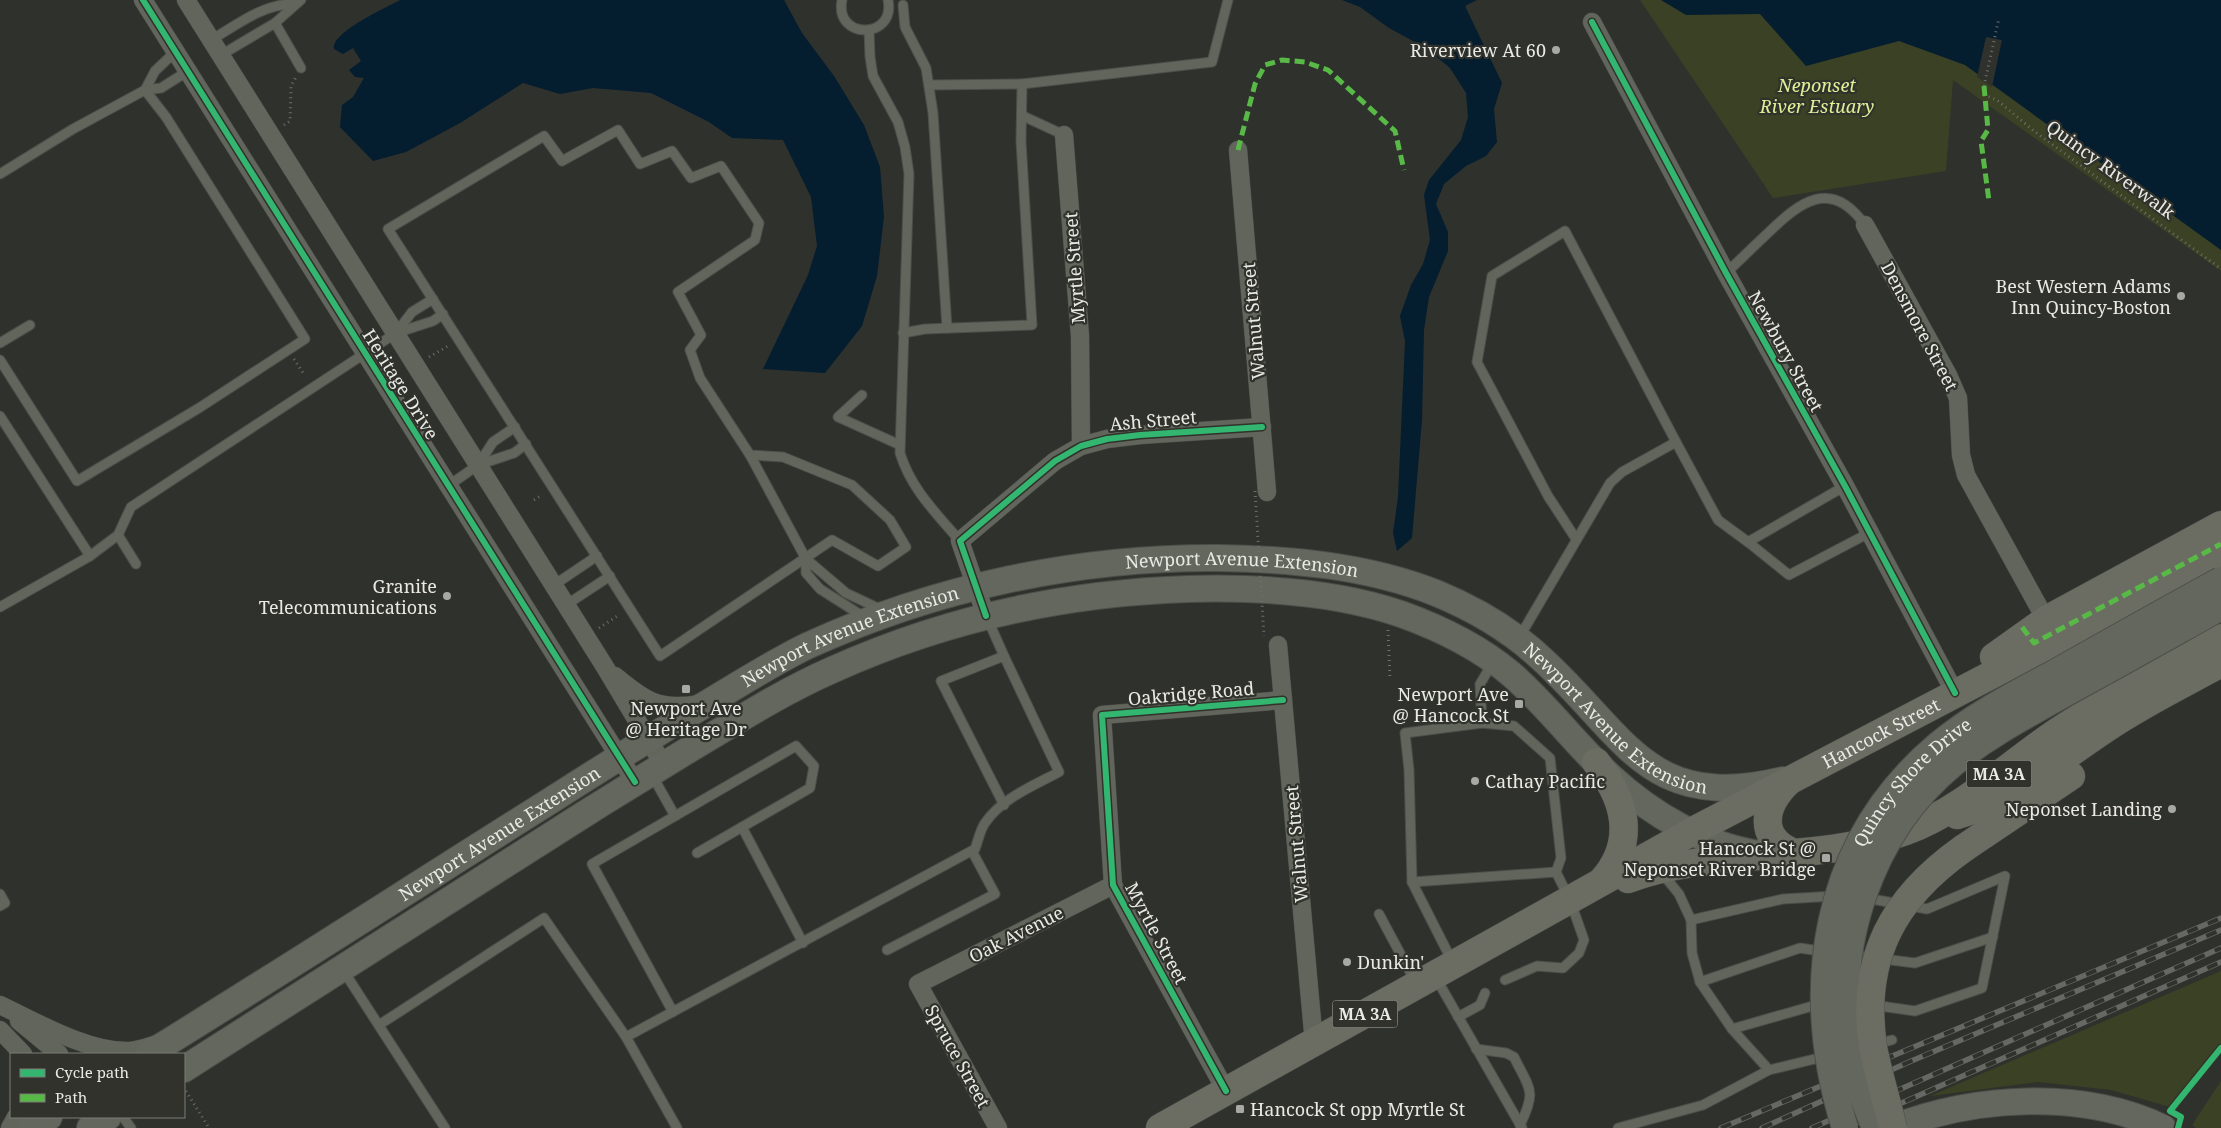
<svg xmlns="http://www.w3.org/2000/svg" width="2221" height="1128" font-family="'Noto Serif',serif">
<rect width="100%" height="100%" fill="#2f312c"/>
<g fill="#3b4124">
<polygon points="1640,0 2221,0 2221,271 1953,80 1946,171 1773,198"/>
<polygon points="2221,971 2221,1043 2170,1107 2111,1090 2038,1082 1930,1096"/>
<polygon points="2221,1081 2221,1128 2196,1128 2192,1125"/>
</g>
<g fill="#041d2f">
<path d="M400,0H784L802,33L834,76L864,125L880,167L884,217L877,276L862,326L825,373L763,369L808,275L817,246L811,197L783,140L732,138L709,122L651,93L593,88L560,94L523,83L460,123L406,152L373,161L340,127L342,105L353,97L364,78L355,77L349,70L361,61L353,48L343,54L334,49C331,32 386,8 400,0Z"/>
<polygon points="1342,0 1477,0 1465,6 1502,83 1494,109 1497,142 1486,156 1466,166 1444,184 1436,204 1448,232 1448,251 1429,297 1424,330 1422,420 1412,538 1397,551 1393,533 1398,497 1405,341 1400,316 1411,285 1423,264 1430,240 1424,195 1429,180 1461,140 1468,117 1466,93 1450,68 1426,48 1389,28 1360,7"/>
<polygon points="1661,0 2221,0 2221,250 1965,65 1899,41 1806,66 1760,14 1686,15"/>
</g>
<polygon fill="#2f312c" points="1986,37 2002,40 1992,87 1977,77"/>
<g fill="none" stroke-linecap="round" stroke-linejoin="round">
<g stroke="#4d4e4b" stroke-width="11">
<g id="lane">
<path d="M842,0C834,40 896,40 888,0"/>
<polyline points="903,5 905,27 926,68 933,113 947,328"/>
<polyline points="275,23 301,68"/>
<path d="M869,30L870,57L873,76L898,122L905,147L909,174L900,453C911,489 936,513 960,541"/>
<path d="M211,40C237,25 264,3 295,4"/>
<polyline points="221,55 275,23 301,0"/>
<polyline points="929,85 1022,84"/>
<polyline points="145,90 155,71 176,51"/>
<polyline points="1023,116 1064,135"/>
<polygon points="618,130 640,164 672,151 691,178 721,166 759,223 755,240 678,292 701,335 690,350 700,378 750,455 783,457 852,485 890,520 906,547 878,566 832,540 660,656 388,229 544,136 562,161"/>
<polyline points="0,174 73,129 145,90 161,88 188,71"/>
<path d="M1726,273C1740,260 1754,246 1768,233C1800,202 1831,177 1865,225"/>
<polyline points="396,333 412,312 433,299"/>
<polyline points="903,333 925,329 1032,325 1021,141 1022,84 1212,62 1228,0"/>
<polyline points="0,343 30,325"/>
<polyline points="0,360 77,481 199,408 305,339 166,117 145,90"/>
<polyline points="862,395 838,417 900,445"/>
<polyline points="0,416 90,556"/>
<polyline points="750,455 806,559 846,593 882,610"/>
<polyline points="478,465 493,442 515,427"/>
<polyline points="448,486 478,465 514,453 526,444"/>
<polyline points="118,535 136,564"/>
<polyline points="1576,539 1548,496 1477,362 1492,276 1565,231 1676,442"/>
<polyline points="1748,542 1789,575 1869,533"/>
<polyline points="806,559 806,573 820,589 864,617"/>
<polyline points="554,585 597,556"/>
<polyline points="566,605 610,576"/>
<polyline points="0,607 90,556 118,535 131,507 396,333 433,321 443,314"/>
<polyline points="988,620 1004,656"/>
<polyline points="1519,638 1610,483 1622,472 1676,442 1718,520 1748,542 1845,486"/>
<polyline points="1492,664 1480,684 1482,723 1514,726 1550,758 1561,858 1556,872 1570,900 1584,940 1579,953 1563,968 1537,966 1505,980"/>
<polyline points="652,775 675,816"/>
<polyline points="742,827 803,943"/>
<polyline points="1661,872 1679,894 1691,920 1692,953 1700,982 1732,1029 1769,1070"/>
<polyline points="1412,882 1556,872"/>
<polyline points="0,894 5,903 0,906"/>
<polyline points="1866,898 1927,909 2005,876 1982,988 1915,1011 1873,1005"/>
<polyline points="1379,914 1416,983"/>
<polyline points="1691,920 1783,899 1835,896"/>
<polyline points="887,950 995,894 972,851"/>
<polyline points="1851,955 1915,963 1993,937"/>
<polyline points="1452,961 1412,882 1409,770 1405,733 1482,723"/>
<polyline points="343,970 445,1128"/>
<polyline points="1436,978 1522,1128"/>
<polyline points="1700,982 1800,948 1826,952"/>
<polyline points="673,1012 592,864 796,746 814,766 810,788 697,853"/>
<polyline points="1458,1017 1480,1005 1485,993"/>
<polyline points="379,1025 544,918 626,1037"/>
<polyline points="1732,1029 1823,1003"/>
<polyline points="1876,1044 1892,1040"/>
<path d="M1476,1049L1506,1053L1514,1057C1530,1090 1537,1090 1520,1125"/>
<polyline points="123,1117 131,1128"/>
<path d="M677,1128L626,1037L975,849C978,841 980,830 985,823C1002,798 1033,786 1059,772L1004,656L941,681L1004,805"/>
<polyline points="1618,1128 1703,1105 1769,1070 1827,1056"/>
</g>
</g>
<g stroke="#4d4e4b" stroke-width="19">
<g id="street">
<polyline points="143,0 635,782"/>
<polyline points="186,0 605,667 663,764"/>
<polyline points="1592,22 1726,273 1845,486 1955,693"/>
<polyline points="1064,135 1080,336 1081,446"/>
<polyline points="1238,150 1267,492"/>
<polyline points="1865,225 1948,375 1958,398 1961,455 1966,475 2046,620"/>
<polyline points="986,616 960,541 1055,461 1081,446 1107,439 1140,435 1262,427"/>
<polyline points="1278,645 1314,1043"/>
<path d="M615,676C645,701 659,711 699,704"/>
<path d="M0,1005C36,1022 89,1053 130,1051C140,1050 151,1046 160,1043"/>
<polyline points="19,1021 59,1054"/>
<polyline points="0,1030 23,1054"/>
<polyline points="1226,1091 1113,885 1102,715 1283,700"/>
<polyline points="10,1128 16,1117"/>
<polyline points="998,1128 918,984 1113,885"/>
</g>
</g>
<g stroke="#4d4e4b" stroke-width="28">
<g id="secondary">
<path id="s1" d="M149,1054C277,975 404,893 531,813C591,775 650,737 711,701C743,682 774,662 807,646C936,587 1077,557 1219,558C1292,559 1368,566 1436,593C1475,609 1515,633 1545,662C1628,739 1649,812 1783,780"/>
<path d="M184,1069C295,998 406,927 517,857C582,815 648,774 715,734C753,711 791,688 832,670C945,619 1065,593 1188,589C1259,587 1334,591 1401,614C1440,628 1479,647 1511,674C1547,705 1575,744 1611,777C1651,814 1705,846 1760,854"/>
<polyline points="31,1128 49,1117"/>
<polyline points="90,1128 108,1117"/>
<path d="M1892,1128C1974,1096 2082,1089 2163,1128"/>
</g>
</g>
<g stroke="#4d4e4b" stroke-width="29">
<g id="primary">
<polyline points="1994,657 2046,620 2221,525"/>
<path d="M1596,762C1626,800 1637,842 1602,881"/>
<path d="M1788,782C1764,805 1756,838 1794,853"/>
<path d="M1957,815C2014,799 2059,759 2108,727C2144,703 2183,684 2221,663"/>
<polyline points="1964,848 2071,776"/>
<path d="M1628,879C1715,847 1818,864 1906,831C1963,810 2010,763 2060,730C2112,696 2167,668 2221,638"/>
<path id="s2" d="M1160,1128L1693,831L2144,595L2221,553"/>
</g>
</g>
<g stroke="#6d6f69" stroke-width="3" stroke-dasharray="1 4" stroke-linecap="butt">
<polyline points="1984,86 1999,18"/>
<polyline points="1984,95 1997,100 2034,131 2221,269"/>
<polyline points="284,125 290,121 291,86 296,77"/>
<polyline points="429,357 448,346"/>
<polyline points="294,359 303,373"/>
<polyline points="534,500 542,495"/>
<polyline points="599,628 619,615"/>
<polyline points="1388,630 1390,680"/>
<polyline points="186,1091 209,1128"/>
</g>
<use href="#lane" stroke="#62655c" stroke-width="9"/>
<use href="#street" stroke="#62655c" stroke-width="18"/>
<use href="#secondary" stroke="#64675d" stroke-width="26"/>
<use href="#primary" stroke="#6b6d63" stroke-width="28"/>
<g stroke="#666863" stroke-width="5.5">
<g id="rail">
<polyline points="1721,1128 2221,918"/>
<polyline points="1762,1128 1909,1062 2221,930"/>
<polyline points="1812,1128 2221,948"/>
<polyline points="1845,1128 2221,962"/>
</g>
</g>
<use href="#rail" stroke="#30322b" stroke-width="4" stroke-dasharray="11" stroke-linecap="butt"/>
<g stroke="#4d4e4b" stroke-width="28" stroke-linecap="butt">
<g id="secondary-bridge">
<path id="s3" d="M1845,1128C1802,989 1821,844 1938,745C1974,715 2015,694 2056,672C2111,641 2166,610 2221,580"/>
<path d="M1875,1128C1865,1103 1855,1079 1851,1052C1832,947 1870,832 1954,763C1988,735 2027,715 2066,693C2118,665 2169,636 2221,607"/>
</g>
</g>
<g stroke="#4d4e4b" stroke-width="29" stroke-linecap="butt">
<path id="primary-bridge" d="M1893,1128C1887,1101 1878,1074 1873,1047C1860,958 1893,898 1964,848"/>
</g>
<polyline stroke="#6d6f69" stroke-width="3" stroke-dasharray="1 4" stroke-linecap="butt" points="1255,491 1264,636"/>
<use href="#secondary-bridge" stroke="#64675d" stroke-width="26"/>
<use href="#primary-bridge" stroke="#6b6d63" stroke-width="28"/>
<g stroke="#58b947" stroke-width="5" stroke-dasharray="10 5" stroke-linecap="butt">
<polyline points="1984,86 1988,130 1981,141 1989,201"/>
<polyline points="1238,150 1255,84 1265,65 1282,60 1305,62 1328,70 1395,131 1404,170"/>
<polyline points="2022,627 2034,643 2221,544"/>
</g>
<g stroke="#30322b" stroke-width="9">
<g id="cycleway">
<polyline points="143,0 635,782"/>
<polyline points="1592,22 1726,273 1845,486 1955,693"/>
<polyline points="986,616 960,541 1055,461 1081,446 1107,439 1140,435 1262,427"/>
<polyline points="1226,1091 1113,885 1102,715 1283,700"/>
<polyline points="2178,1128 2181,1117 2170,1111 2221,1048"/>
</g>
</g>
<use href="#cycleway" stroke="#33b770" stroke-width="6"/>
</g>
<g fill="#a8a9a5" stroke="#30322b" stroke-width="2">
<circle cx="1556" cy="50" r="5"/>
<circle cx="2181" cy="296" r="5"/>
<circle cx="447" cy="596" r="5"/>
<rect x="681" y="684" width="10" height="10" rx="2.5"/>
<rect x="1514" y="699" width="10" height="10" rx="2.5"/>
<circle cx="1475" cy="781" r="5"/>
<circle cx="2172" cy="809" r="5"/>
<rect x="1821" y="853" width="10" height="10" rx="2.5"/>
<circle cx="1347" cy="962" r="5"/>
<rect x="1235" y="1104" width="10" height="10" rx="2.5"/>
</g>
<g text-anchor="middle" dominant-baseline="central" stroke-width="4.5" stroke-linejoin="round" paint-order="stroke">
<g fill="#30322b" stroke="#b2b3ae" stroke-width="1">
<rect x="1966.5" y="760.5" width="65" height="27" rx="4"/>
<rect x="1332.5" y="1000.5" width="65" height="27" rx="4"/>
</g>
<g font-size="16" font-weight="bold" fill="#e9eae6">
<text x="1999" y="774">MA 3A</text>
<text x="1365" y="1014">MA 3A</text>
</g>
<g font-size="18" fill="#e9eae6" stroke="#30322b" text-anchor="end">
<text x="1546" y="50">Riverview At 60</text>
<text x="2171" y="286">Best Western Adams<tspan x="2171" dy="21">Inn Quincy-Boston</tspan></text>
<text x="437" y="586">Granite<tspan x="437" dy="21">Telecommunications</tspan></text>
<text x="1509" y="694">Newport Ave<tspan x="1509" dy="21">@ Hancock St</tspan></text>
<text x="686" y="708" text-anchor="middle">Newport Ave<tspan x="686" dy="21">@ Heritage Dr</tspan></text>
<text x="1485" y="781" text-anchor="start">Cathay Pacific</text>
<text x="2162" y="809">Neponset Landing</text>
<text x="1816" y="848">Hancock St @<tspan x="1816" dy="21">Neponset River Bridge</tspan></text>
<text x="1357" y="962" text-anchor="start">Dunkin'</text>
<text x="1250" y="1109" text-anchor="start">Hancock St opp Myrtle St</text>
</g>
<g font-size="18" font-style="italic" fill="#dcf096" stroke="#30322b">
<text x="1817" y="85">Neponset<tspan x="1817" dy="21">River Estuary</tspan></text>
</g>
<g font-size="18" fill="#e9eae6" stroke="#30322b">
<text transform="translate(2111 169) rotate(36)">Quincy Riverwalk</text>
<text transform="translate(1074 268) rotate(-94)">Myrtle Street</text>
<text transform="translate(1253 321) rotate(-95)">Walnut Street</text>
<text transform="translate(1920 326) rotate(62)">Densmore Street</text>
<text transform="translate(1786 351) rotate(61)">Newbury Street</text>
<text transform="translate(401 384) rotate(58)">Heritage Drive</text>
<text transform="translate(1153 420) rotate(-5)">Ash Street</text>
<text stroke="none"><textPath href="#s1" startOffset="1222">Newport Avenue Extension</textPath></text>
<text stroke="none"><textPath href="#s1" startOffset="818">Newport Avenue Extension</textPath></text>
<text transform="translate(1191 693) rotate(-5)">Oakridge Road</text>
<text stroke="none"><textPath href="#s1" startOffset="1642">Newport Avenue Extension</textPath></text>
<text stroke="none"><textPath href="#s2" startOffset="822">Hancock Street</textPath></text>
<text stroke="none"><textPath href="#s3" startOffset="374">Quincy Shore Drive</textPath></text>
<text stroke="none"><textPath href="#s1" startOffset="414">Newport Avenue Extension</textPath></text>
<text transform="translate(1296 844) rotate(-95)">Walnut Street</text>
<text transform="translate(1157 933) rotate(62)">Myrtle Street</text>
<text transform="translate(1016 934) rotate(-27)">Oak Avenue</text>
<text transform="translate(958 1056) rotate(61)">Spruce Street</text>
</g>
</g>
<rect x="10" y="1053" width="175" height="65" fill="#30322b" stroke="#7a7c76"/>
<rect x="20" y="1069" width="25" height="8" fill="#33b770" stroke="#7a7c76"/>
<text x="55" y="1078" font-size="15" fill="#e9eae6">Cycle path</text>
<rect x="20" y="1094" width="25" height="8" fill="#58b947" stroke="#7a7c76"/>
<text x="55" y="1103" font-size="15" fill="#e9eae6">Path</text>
</svg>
